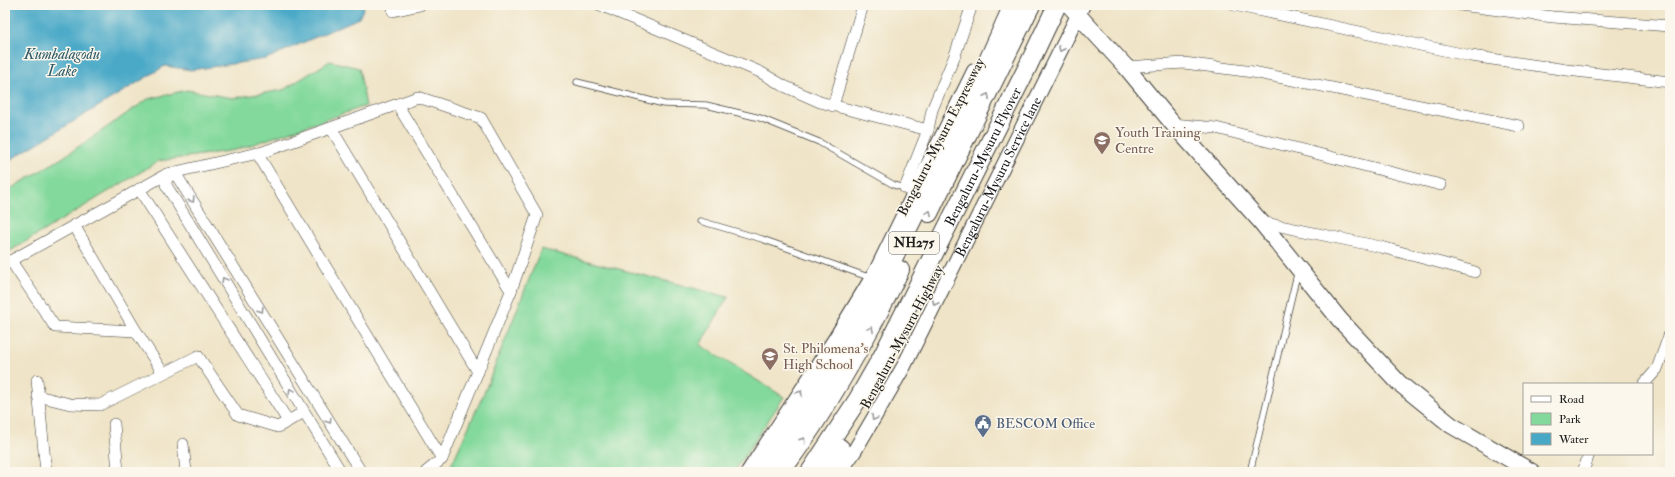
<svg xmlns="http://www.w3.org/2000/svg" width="1675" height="477" font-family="'IM FELL Double Pica',serif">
<rect width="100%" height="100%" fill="#fbf7ec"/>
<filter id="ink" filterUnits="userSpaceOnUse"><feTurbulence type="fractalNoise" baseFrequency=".025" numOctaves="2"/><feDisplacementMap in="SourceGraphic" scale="8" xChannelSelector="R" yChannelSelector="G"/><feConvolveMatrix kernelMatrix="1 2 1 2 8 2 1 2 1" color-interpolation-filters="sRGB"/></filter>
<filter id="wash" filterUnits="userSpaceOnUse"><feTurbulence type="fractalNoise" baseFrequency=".012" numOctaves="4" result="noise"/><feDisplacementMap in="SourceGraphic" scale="16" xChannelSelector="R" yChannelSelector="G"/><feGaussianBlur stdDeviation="0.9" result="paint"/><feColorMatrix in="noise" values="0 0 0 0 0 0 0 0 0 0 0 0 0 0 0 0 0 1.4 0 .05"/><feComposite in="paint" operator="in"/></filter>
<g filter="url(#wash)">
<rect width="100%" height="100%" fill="#efe4c7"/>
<g fill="#83d99c" stroke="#507a5c">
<polygon points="330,61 359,68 366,106 236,150 159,161 5,254 5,192 62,158 148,99 187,90 233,98 283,90"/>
<polygon points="541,249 728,297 700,345 784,397 734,472 444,472 450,468 484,393"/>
</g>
<polygon fill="#48a9c7" stroke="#326272" points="5,5 365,5 359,18 266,59 191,70 165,66 5,163"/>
</g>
<g filter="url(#ink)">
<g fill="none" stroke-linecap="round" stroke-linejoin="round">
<g stroke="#3c3a36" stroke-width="7">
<g id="service">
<polyline points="577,82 664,104 706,105 760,118 819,142 894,185 905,188"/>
<polyline points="700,221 762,239 871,278"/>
<polyline points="1251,472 1251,468 1298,270"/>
</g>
</g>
<g stroke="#3c3a36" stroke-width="12">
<g id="minor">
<polyline points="600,5 760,72 784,86 820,102 928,130"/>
<polyline points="1234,5 1471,56 1567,70 1670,82"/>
<polyline points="1460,5 1553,17 1670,26"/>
<polyline points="393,11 420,5"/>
<polyline points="1126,67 1184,63 1253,72 1519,126"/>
<polyline points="397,104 511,291"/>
<polyline points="833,106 863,5"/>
<polyline points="1173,124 1216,128 1441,185"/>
<polyline points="331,128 478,372"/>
<polyline points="257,153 442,459"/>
<polyline points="167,174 177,176 361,472"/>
<polyline points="167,174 166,185 341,472"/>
<polyline points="139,189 288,421"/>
<polyline points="913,192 905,188 928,130 932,110 955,55 972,5"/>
<polyline points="1261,222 1381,247 1475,272"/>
<polyline points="74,225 136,331 163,373"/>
<polyline points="11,261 55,327 136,331"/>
<polyline points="5,264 167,174 263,152 418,97 481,118 537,215 511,291 442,459 426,472"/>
<polyline points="37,380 46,472"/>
<polyline points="1644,384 1657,369 1670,333"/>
<polyline points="38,396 70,404 100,405 198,356 238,415 278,427 304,412"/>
<polyline points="114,424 118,472"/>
<polyline points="183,444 186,472"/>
<polyline points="1583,472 1589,454"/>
</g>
</g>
<g stroke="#3c3a36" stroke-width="16">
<g id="tertiary">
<polyline points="748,472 835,339 876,271 974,71"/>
<path id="s1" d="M840,472L855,450L904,366L1083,5"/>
</g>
</g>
<g stroke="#3c3a36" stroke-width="18">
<polyline id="secondary" points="1069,5 1126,67 1173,124 1261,222 1340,320 1399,383 1451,425 1532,472"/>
</g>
<g stroke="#3c3a36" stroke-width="20">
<g id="trunk">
<polyline points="929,213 1031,5"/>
<polyline points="762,472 808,407 837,361 886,273 960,123 1013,5"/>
<path d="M781,472C827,409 866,340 900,270"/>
<path id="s2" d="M810,472L858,399L883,355L1028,66L1057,5"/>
<polyline points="826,472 840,448"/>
</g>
</g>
<use href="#service" stroke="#fff" stroke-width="5.5"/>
<use href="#minor" stroke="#fff" stroke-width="11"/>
<use href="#tertiary" stroke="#fff" stroke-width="14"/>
<use href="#secondary" stroke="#fff" stroke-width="16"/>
<use href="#trunk" stroke="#fff" stroke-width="18"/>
</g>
<defs><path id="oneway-chevron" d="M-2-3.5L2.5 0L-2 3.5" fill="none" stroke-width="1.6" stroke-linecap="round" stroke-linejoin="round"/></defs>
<g stroke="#999">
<use href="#oneway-chevron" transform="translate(1061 49) rotate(116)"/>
<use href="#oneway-chevron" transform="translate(987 96) rotate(-63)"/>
<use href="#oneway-chevron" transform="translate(192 200) rotate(58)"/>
<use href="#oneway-chevron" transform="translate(929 213) rotate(-63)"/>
<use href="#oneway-chevron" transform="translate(224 280) rotate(-121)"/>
<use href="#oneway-chevron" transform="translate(935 303) rotate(116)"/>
<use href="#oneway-chevron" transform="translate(261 310) rotate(58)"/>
<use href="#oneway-chevron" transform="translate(871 329) rotate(-62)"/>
<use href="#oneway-chevron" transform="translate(291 391) rotate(-121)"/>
<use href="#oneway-chevron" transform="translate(800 393) rotate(-57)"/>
<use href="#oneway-chevron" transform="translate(874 418) rotate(120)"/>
<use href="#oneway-chevron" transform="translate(329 421) rotate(58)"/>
<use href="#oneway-chevron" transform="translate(803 440) rotate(-55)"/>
</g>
</g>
<defs>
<g id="university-pin" transform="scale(0.9)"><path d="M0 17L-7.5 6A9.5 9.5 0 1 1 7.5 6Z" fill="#8d6e63" stroke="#fbf7ec"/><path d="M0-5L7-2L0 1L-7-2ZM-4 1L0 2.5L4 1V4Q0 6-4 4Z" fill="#fff"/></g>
<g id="school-pin" transform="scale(0.9)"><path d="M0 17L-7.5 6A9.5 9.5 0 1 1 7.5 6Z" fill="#8d6e63" stroke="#fbf7ec"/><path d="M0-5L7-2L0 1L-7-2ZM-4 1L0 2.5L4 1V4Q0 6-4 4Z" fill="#fff"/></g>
<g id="civic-pin" transform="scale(0.9)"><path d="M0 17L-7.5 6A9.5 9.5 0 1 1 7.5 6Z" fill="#5c6f8a" stroke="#fbf7ec"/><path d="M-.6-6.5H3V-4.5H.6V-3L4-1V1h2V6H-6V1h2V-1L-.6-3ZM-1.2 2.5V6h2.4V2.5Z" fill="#fff"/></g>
</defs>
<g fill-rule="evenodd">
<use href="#university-pin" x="1102" y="140"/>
<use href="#school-pin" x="770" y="356"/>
<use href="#civic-pin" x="983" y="423"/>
</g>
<g text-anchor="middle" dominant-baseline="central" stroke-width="3" stroke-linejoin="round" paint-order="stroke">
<rect fill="#fbf7ec" stroke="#5f5e5a" stroke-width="1" x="889" y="232" width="50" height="22" rx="3"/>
<g font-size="13" font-weight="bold" fill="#1c1c1c">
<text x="914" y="243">NH275</text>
</g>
<g font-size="14" fill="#785e54" stroke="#fbf7ec" text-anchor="start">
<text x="1115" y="132">Youth Training<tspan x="1115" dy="16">Centre</tspan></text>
<text x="783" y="348">St. Philomena's<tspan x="783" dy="16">High School</tspan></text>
</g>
<g font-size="14" fill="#1c1c1c" stroke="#fbf7ec">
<text transform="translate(941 137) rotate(-63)">Bengaluru-Mysuru Expressway</text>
<text stroke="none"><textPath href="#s2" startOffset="360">Bengaluru-Mysuru Flyover</textPath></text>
<text stroke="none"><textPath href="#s1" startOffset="335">Bengaluru-Mysuru Service lane</textPath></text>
<text transform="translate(902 337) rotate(-62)">Bengaluru-Mysuru Highway</text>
</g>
<g font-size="14" fill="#4e5e75" stroke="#fbf7ec" text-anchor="start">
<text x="996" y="423">BESCOM Office</text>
</g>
<g font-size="15" font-style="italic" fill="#305b69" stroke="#fbf7ec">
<text x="62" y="54">Kumbalagodu<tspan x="62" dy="17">Lake</tspan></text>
</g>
</g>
<rect width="1675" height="477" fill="none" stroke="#fbf7ec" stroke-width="20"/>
<rect x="1523" y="383" width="130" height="72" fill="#fbf7ec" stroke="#a29f99"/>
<rect x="1531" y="396" width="20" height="6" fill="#ffffff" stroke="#a29f99"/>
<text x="1559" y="403" font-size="12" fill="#1c1c1c">Road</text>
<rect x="1531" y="413" width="20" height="12" fill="#83d99c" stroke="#a29f99"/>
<text x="1559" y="423" font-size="12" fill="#1c1c1c">Park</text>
<rect x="1531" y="433" width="20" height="12" fill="#48a9c7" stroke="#a29f99"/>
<text x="1559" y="443" font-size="12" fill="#1c1c1c">Water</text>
</svg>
